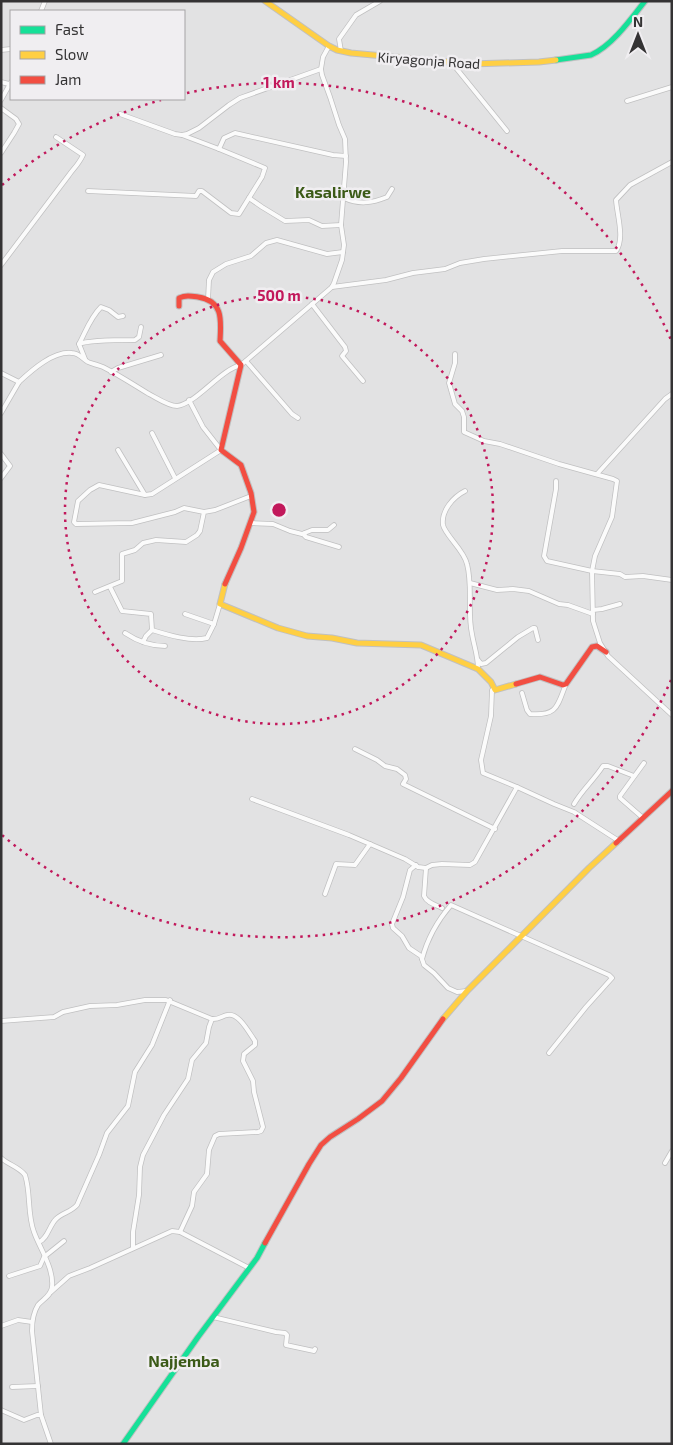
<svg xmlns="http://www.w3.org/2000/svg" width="673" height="1445" font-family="'Exo 2',sans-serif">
<rect width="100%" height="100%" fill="#e2e2e3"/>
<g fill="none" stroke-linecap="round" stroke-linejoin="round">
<g stroke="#c0c0c1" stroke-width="5.5">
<g id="street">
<polyline points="41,11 45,1"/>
<polyline points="1,50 11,49"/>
<polyline points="341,51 339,39 356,15 380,1"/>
<polyline points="452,63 507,131"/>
<polyline points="1,82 9,84"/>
<polyline points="1,100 11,82"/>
<polyline points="627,101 672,87"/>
<polyline points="1,108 16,119 19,124 14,133 1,153"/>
<polyline points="120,114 175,134 182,135 187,134 199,128 229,105 240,98 321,69"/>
<polyline points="219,149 224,138 235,133 333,155 346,156"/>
<polyline points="88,191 196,196 199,191 202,191 231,213 239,214 262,177 265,168 219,149 182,135"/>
<polyline points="249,198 262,207 285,221 309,220 322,226 341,225"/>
<path d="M344,198C359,205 372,203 387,197L392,189"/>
<path d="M1,265L69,175C74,168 79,164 83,155L56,137"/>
<path d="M332,287L386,280L413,273L445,269L460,263L484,259L562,251H616C625,239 617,215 616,200L630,185L672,162"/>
<polyline points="208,299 209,280 213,272 226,264 251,256 266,243 277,240 327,254 343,252"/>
<polyline points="312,304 345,347 346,351 342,356 363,381"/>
<path d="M79,344C88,340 123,340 135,340L139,337L141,327"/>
<polyline points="455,354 455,363 449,383 455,404 462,411 464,417 464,432 484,441 500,444 559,464 613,479 617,481 612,517 595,556 592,571 593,621 600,643 608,656 672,715"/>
<path d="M85,359L79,344C86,331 90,318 101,307L109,310L118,317L123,316"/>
<polyline points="246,361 292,414 298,418"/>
<polyline points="111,372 118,368 161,355"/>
<polyline points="1,373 19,382"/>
<polyline points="189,400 203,427 221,450 152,494 145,495 99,485 90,490 78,501 74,522 76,524 132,523 175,512 184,508 204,512"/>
<path d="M1,413L19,382C32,370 53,351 72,353C79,353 83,359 88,362C93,364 98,365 103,367C119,375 134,385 149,394C157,398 168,406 177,406C196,404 221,369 241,365L332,287L334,283L342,260L344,245L341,225L346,162L345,139L339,125L330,97L322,75L321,69L323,57L329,46"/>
<polyline points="152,433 175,478"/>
<polyline points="118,450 145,495"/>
<polyline points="1,454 10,466 1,478"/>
<polyline points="597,474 665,399 672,394"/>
<polyline points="556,481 556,489 544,556 547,561 592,571 620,574 625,577 643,576 672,580"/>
<path d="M465,491C453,497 441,511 443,525C445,535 464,550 467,564C473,587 467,611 472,634C474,646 478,656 478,669"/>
<polyline points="251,523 273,524 290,531 302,534 312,530 328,530 334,525"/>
<polyline points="305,533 304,535 306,537 339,547"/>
<polyline points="470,583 497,590 513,589 529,591 559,604 568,605 593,614"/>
<polyline points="110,587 122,611 151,614 152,630"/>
<polyline points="95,592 122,581 122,554 135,550 143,543 156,540 186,542 197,535 200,531 204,512 215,510 251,496"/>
<polyline points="593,610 602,609 620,604"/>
<polyline points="185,614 214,624"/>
<path d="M125,633C137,641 150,646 165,646"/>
<path d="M143,642L146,636L152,630C168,635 191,642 207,638L214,624L220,604"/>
<polyline points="478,660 481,664 486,663 518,637 533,628 535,628 538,640"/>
<polyline points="494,689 492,690 491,716 481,760 483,773 517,787"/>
<path d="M522,693L527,710L530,714C558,716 557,706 566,684"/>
<polyline points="355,749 377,760 385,766 397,769 405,775 406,779 403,784 495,829"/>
<polyline points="252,799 349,835 405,859 418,867 426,868 432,865 442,864 470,865 475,862 517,787 554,804 574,812 619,841"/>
<path d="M574,804C582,790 594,780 603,766H608L634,776"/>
<polyline points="643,818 620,798 620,796 644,763"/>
<polyline points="416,865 410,870 403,897 392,924 393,928 402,936 409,948 421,956 424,965 434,973 448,988 457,992 467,991"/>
<path d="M426,868L424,896C427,903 436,905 442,908"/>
<polyline points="325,894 336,864 355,865 370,844"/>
<path d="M422,959C427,940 438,920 451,905L609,975L612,978L586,1007L549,1053"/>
<polyline points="1,1021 54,1017 63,1012 90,1006 117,1005 145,1000 166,1000 212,1019 209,1027 206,1043 192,1060 188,1079 164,1115 143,1155 140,1167 139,1195 133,1232 133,1248"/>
<path d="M1,1158C9,1165 19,1167 25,1175C31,1193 27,1214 34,1232C40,1249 54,1268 52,1287C51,1296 43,1299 38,1305C33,1313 32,1322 32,1331L41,1415L51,1444"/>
<polyline points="665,1163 672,1151"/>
<path d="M180,1232L192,1206L194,1192L207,1174L209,1150L215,1136L219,1134L258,1132L261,1131L263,1127L254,1092L253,1081L243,1061L244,1054L255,1045V1041C249,1033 239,1012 227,1015C222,1016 218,1020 212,1019"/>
<path d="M39,1242C48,1238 49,1226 56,1219C62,1213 71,1212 77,1205L99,1155L107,1133L128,1106L135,1072L152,1045L170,1000"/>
<polyline points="9,1276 40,1266 44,1257 64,1241"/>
<polyline points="51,1292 69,1276 90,1268 172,1231 180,1232 249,1268"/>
<polyline points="213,1317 276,1332 285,1333 287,1335 286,1345 314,1351 315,1349"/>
<polyline points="1,1326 18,1320 32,1322"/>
<polyline points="12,1387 38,1386"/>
<polyline points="1,1410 24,1420 37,1415 41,1415"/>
</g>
</g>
<g stroke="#c0c0c1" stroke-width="7">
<g id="fast">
<path d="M556,60L591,55C612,46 631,19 645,1"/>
<polyline points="123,1444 198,1337 257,1258 265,1243"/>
</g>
</g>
<g stroke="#c0c0c1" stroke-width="7">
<g id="slow">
<polyline points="265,1 329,46 337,50 351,53 471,64 539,62 556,60"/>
<polyline points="225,584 220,604 278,628 307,636 332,638 357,643 421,645 478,669 491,682 495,690 516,684"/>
<polyline points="443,1019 467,991 589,868 616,843"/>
</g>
</g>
<g stroke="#c0c0c1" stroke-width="7">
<g id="jam">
<path d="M179,306V298C186,295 191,296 198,297C224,301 221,321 220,341L241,365L221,450L241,465L251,493L254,512L241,548L225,584"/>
<polyline points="516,684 540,677 563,685 566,684 592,647 597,646 606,652"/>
<polyline points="616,843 672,791"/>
<polyline points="265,1243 309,1164 321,1145 330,1137 358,1119 382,1101 401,1078 443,1019"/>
</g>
</g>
<use href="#street" stroke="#fbfbfb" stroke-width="4"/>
<use href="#fast" stroke="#16e098" stroke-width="5"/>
<use href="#slow" stroke="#ffcf43" stroke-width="5"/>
<use href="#jam" stroke="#f24e42" stroke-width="5"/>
</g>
<g fill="none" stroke="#c2185b" stroke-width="2.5" stroke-dasharray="2.5 5">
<circle cx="279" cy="510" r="214"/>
<path d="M671 680A427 427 0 0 1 2 835M2 185A427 427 0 0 1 161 100M187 93A427 427 0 0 1 671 340"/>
</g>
<g text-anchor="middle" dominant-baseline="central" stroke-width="5" stroke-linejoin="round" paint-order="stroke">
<g font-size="14" fill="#343334" stroke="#f0eef1">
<text transform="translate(429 60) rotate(4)">Kiryagonja Road</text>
</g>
<g font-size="16" font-weight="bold" fill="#3b5a17" stroke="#f0eef1">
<text x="333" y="191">Kasalirwe</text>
<text x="184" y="1360">Najjemba</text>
</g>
</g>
<circle cx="279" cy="510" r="8" fill="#c2185b" stroke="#f0eef1" stroke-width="2.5"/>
<g font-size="15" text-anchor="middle" font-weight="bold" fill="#c2185b" stroke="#f0eef1" stroke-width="5" stroke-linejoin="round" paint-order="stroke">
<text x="279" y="88">1 km</text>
<text x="279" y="301">500 m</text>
</g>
<rect width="673" height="1445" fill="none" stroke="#343334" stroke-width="5"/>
<rect x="10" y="10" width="175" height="90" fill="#f0eef1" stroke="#a5a3a5"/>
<rect x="20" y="26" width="25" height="8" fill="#16e098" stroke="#a5a3a5"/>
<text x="55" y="35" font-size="15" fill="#343334">Fast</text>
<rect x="20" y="51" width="25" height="8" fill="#ffcf43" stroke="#a5a3a5"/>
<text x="55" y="60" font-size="15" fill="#343334">Slow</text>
<rect x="20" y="76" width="25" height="8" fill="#f24e42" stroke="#a5a3a5"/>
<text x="55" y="85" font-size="15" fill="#343334">Jam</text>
<g transform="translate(638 35)" stroke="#f0eef1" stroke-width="4" paint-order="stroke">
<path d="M0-4L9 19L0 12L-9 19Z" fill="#343334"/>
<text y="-8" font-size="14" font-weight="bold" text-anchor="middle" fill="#343334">N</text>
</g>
</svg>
